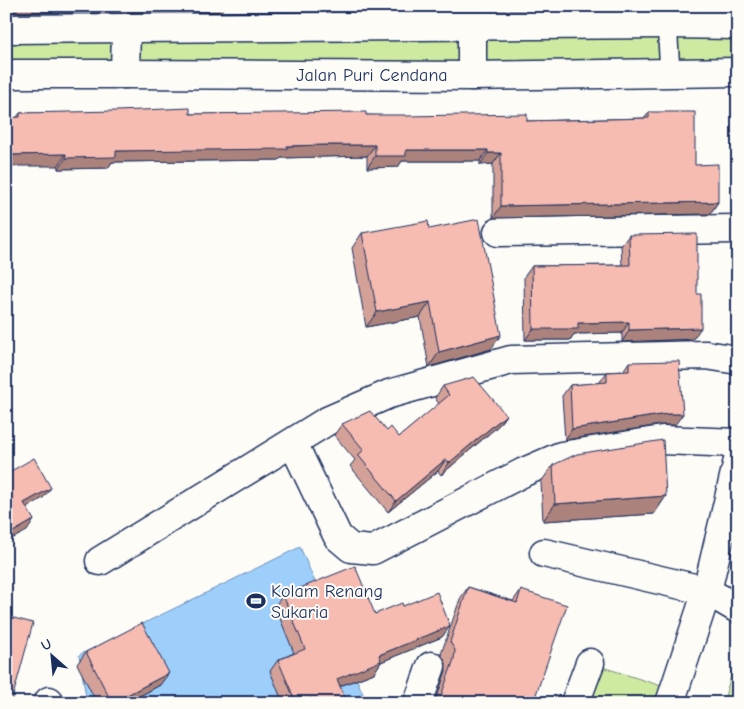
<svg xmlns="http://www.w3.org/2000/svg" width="744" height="709" font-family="'Comic Neue',sans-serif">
<rect width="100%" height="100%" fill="#fdfcf7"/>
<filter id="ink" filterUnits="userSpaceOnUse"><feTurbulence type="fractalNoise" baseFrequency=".02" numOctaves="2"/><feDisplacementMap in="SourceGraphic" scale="10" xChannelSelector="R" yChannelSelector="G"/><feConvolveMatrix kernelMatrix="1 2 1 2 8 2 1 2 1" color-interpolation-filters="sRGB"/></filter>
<g filter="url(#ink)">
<g fill="#ceeaa1" stroke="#748c80">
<polygon points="738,25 738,73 6,74 6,29"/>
<polygon points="738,652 738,703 723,703"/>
<polygon points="590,663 674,690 670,703 577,703"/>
</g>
<polygon fill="#9ecffb" stroke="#6a8fbc" points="300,547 363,694 343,703 87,703 79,655"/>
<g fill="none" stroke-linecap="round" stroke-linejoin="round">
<g stroke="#1b2f5e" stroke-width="22">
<polyline id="service" points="666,6 670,72"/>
</g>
<g stroke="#1b2f5e" stroke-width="31">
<g id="minor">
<polyline points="6,29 667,24 738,25"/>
<polyline points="6,74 125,74 472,76 738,72"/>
<polyline points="125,74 126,28"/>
<polyline points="472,76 472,26"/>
<polyline points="498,232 738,229"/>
<polyline points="293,443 338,537 351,548 373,550 524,472 561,456 662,440 738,443"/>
<polyline points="544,553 707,591 738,609"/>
<polyline points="100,561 327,421 389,394 511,360 706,355 738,360"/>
<polyline points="49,703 49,701"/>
<polyline points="418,703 431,666"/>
<polyline points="575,703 590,663"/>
</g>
</g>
<g stroke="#1b2f5e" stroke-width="31">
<polyline id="tertiary" points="670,703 707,591 738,460"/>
</g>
<use href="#service" stroke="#fdfcf7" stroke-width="19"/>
<use href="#minor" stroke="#fdfcf7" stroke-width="28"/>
<use href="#tertiary" stroke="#fdfcf7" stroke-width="28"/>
</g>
<g fill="#d4a198" stroke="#1b2f5e">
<polygon points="649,112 695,165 718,202 710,214 493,218 493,164 480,165 480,161 402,161 398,167 367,168 367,156 317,157 281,158 279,160 112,162 108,168 58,169 58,166 17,117 20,113 190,114 366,115 527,121 645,118"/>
<polygon points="429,229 491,349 429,367 420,317 366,327 352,248 362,233"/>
<polygon points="629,235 693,339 622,342 622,333 574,334 570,340 525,340 524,277 532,266 622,265 621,246"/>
<polygon points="629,362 675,425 660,425 565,440 562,396 570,385 599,383 607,372 623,371"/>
<polygon points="443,386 506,415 498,426 441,475 438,471 388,512 350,466 355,460 334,435 342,424 387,431 399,437 439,404 435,398"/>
<polygon points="553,465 666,496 654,514 543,521 541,482"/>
<polygon points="468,587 513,601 521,590 533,703 435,703 446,671 446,663 441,654 460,599"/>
<polygon points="283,595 375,614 403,606 450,626 442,637 381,662 374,673 340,686 347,703 283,703 270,671 278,660 294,653 275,606"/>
<polygon points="86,652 160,685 127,703 97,703 77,664"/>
</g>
<g fill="#ac837c" stroke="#1b2f5e">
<polygon points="6,6 375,6 373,10 224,7 221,12 162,11 161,12 6,13"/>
<polygon points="513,6 643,6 641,9"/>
<polygon points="325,145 375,145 367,156 281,158 279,160 112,162 108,168 58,169 66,158 116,151"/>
<polygon points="406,150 488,150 480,161 402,161 398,167 367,168 375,156"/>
<polygon points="488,153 501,153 493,164 480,165"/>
<polygon points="66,154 58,166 6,166 6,155"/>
<polygon points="718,202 710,214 493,218 501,206"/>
<polygon points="430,302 420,317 366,327 377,312"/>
<polygon points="629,322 622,333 574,334 570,340 525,340 533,329 578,323"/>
<polygon points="701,328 693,339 622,342 629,330"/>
<polygon points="501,335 491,349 429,367 439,352"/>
<polygon points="667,414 683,414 675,425 660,425 565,440 572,429"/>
<polygon points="506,415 498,426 441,475 449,463"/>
<polygon points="446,459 438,471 388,512 396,501"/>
<polygon points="51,488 43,498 17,514 24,503"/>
<polygon points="666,496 654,514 543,521 555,504"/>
<polygon points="34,520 27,531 6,542 6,536"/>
<polygon points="450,626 442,637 381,662 374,673 329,690 337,679 379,655"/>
<polygon points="169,673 160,685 127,703 112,703"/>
<polygon points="312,698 309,703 300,703"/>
</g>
<g fill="#f6bbb1" stroke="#1b2f5e">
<polygon points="190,108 190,114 366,112 366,115 405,115 405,116 527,114 527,121 649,118 649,112 695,112 695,165 718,164 718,202 501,206 501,153 488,153 488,150 406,150 406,156 375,156 375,145 325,145 287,146 287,149 116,151 116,157 66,158 66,154 6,155 6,118 20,117 20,113 117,111"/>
<polygon points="479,219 501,335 439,352 430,302 377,312 362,233 428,221 429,229"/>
<polygon points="697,234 697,294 701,294 701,328 629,330 629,322 578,323 578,329 533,329 532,266 630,265 629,235"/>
<polygon points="679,361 683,414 667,414 572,429 570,385 607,382 607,372 629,371 629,362"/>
<polygon points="474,377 506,415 449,463 446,459 396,501 358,455 364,450 342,424 370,411 387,431 391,427 399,437 449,395 443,386"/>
<polygon points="663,440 666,496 555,504 553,465 577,454"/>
<polygon points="34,458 51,488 24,503 34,520 6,536 6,474"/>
<polygon points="355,566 375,614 402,603 403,606 437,592 450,626 379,655 381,661 337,679 347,703 314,703 312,698 300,703 296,703 278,660 305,649 283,595"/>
<polygon points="468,587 517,603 521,590 567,605 533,703 436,703 441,696 454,659 455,650 450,642"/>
<polygon points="6,616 33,623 11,703 6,703"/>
<polygon points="142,623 169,673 112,703 86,652"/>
<polygon points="698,698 712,703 696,703"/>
</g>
</g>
<defs>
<g id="stadium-bare" transform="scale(1.5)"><path d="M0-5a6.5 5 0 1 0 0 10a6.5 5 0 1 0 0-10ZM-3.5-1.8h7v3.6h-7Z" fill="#1b2f5e" stroke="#fdfcf7" stroke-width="2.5" paint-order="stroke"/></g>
</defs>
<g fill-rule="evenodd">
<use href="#stadium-bare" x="256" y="601"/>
</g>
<g text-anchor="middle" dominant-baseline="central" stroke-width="4" stroke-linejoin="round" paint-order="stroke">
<g font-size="18" fill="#1b2f5e" stroke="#fdfcf7">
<text x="372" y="75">Jalan Puri Cendana</text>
</g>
<g font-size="18" fill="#1b2f5e" stroke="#fdfcf7" text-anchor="start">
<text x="271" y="591">Kolam Renang<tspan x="271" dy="21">Sukaria</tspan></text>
</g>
</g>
<rect width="744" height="709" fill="none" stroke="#fdfcf7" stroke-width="25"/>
<rect x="12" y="12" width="719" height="684" fill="none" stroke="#1b2f5e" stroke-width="2" filter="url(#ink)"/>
<g transform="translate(52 656) rotate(333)" stroke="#fdfcf7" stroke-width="4" paint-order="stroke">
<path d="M0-4L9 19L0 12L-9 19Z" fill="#1b2f5e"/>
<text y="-8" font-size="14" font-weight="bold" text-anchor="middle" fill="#1b2f5e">U</text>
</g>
</svg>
